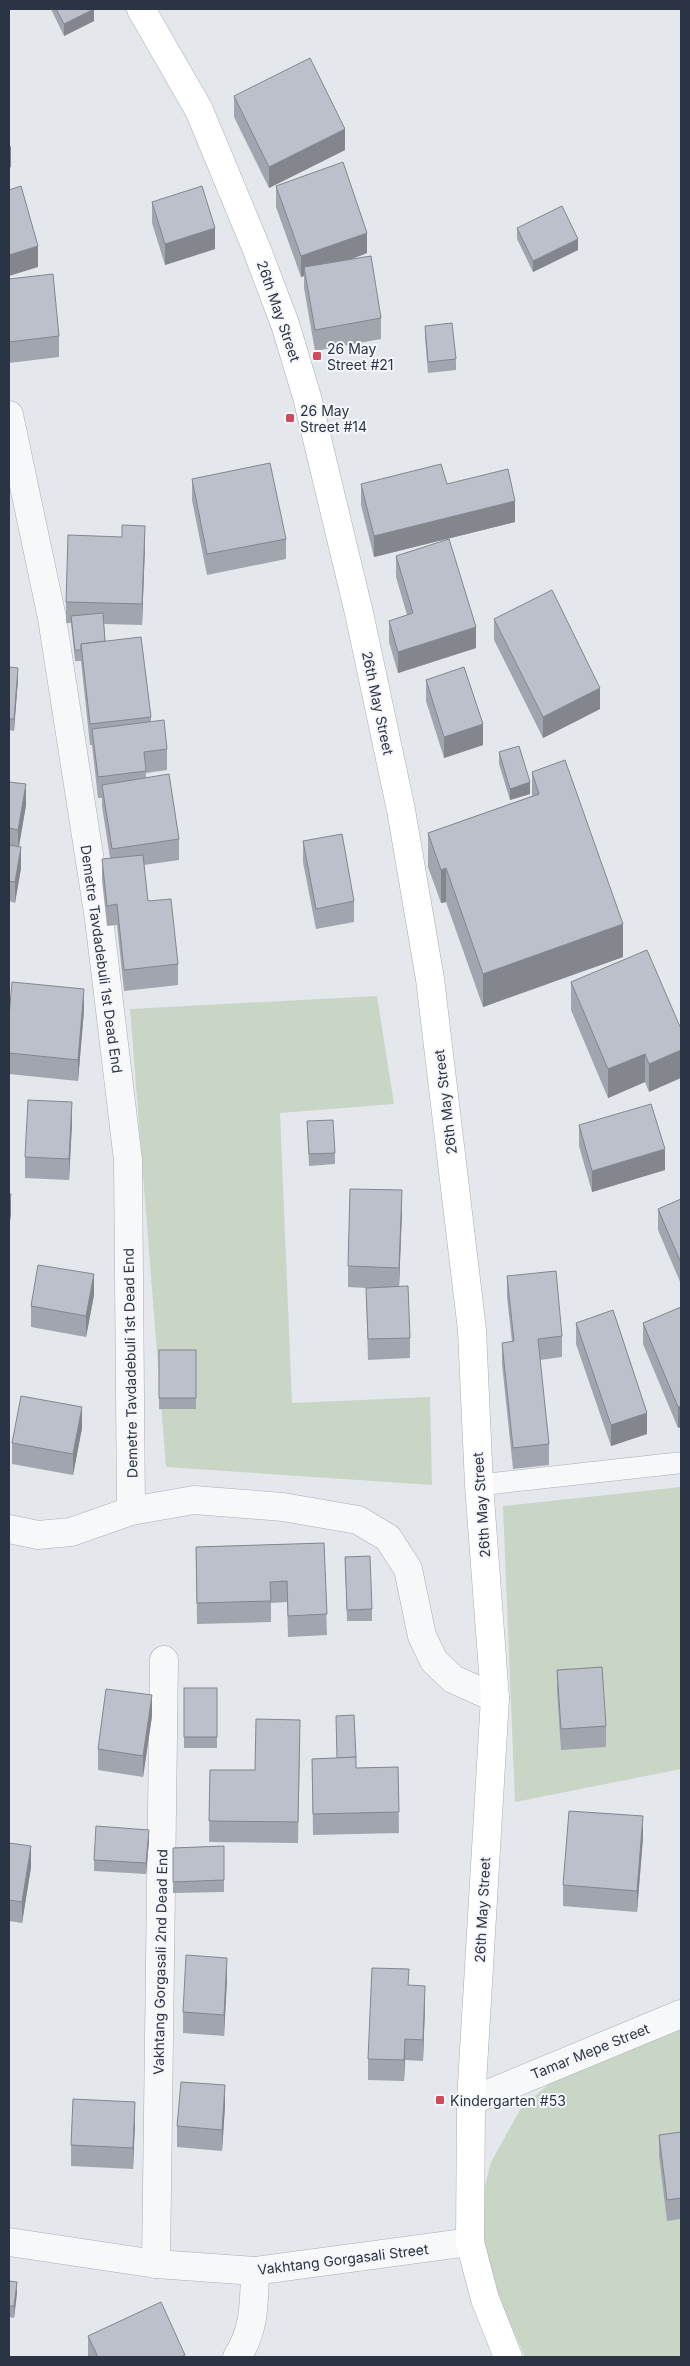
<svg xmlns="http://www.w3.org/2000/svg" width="690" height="2366" font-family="Inter,sans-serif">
<rect width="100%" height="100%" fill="#e4e7ec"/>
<g fill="#c9d6c5">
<polygon points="377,996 394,1104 280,1113 292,1403 430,1397 432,1485 166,1467 130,1009"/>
<polygon points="681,1487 681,1769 515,1802 503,1506"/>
<polygon points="681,2028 681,2357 525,2357 488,2274 480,2205 491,2162 521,2108 564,2071"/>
</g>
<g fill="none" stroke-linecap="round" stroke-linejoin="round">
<g stroke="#a9aeb7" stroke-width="22">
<polyline id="lane" points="479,1485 678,1463"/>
</g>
<g stroke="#a9aeb7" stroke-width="29">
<g id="street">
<polyline points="9,415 52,618 99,919 128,1160 131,1511"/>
<polyline points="9,1529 38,1535 71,1532 131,1511 194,1500 283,1507 358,1520 388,1538 408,1569 422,1636 434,1661 453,1679 495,1698"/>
<polyline points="471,2101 681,2014"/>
<polyline points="9,2242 156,2264 255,2271 470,2242"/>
<polyline points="156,2264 164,1660"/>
<path d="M237,2357C255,2330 254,2302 255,2271"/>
</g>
</g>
<g stroke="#a9aeb7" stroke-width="29">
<polyline id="secondary" points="141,9 199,110 257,250 285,324 307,397 359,613 401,810 430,979 472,1330 479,1485 495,1698 471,2101 470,2242 485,2299 508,2357"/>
</g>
<use href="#lane" stroke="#f7f8fa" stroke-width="21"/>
<use href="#street" stroke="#f7f8fa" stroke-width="28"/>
<use href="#secondary" stroke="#fff" stroke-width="28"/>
</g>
<g fill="#a1a5ae">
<polygon points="51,9 94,9 94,21 64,36"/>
<polygon points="234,96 345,150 269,188 234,117"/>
<polygon points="276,186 367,253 350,260 381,318 381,339 315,351 304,288 304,276 301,277 276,207"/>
<polygon points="152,202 215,249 165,265 152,223"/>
<polygon points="517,228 578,250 533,272 517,239"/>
<polygon points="9,279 59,336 59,357 9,363"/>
<polygon points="425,326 456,359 456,370 428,373 425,337"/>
<polygon points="192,479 286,539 286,559 207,575 192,500"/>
<polygon points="361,484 447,484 515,522 374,557 361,505"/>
<polygon points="145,546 142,625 104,624 105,641 151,717 151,722 167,749 167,770 146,773 146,778 179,839 179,860 144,865 148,901 178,964 178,985 124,991 117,925 107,926 102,880 102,859 110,858 102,806 102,798 98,798 92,745 90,745 81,661 75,661 71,623 66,623 66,602"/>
<polygon points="396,556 476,648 398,673 389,642 389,621 407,615 396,577"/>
<polygon points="494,619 600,709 543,738 494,640"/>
<polygon points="9,667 18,679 14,731 9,730"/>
<polygon points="426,680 483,745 444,758 426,701"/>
<polygon points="499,752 530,794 510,800 499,764"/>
<polygon points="532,772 623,957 483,1007 446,902 441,903 428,867 428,833 532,796"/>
<polygon points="9,782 26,805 19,847 21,868 15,903 9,901"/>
<polygon points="303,841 354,901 354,922 316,929 303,862"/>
<polygon points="571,982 681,1029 649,1092 645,1082 608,1098 571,1010"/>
<polygon points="84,1010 78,1081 9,1074 9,1017"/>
<polygon points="307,1121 335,1153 335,1164 309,1166"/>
<polygon points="72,1123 69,1180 25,1178 25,1157"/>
<polygon points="579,1125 665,1170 592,1192 579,1146"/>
<polygon points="681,1199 681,1284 658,1230 658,1209"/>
<polygon points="402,1211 399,1286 410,1338 410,1358 368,1360 366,1288 348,1287 348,1266"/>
<polygon points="507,1276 562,1336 562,1357 540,1360 549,1444 549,1465 513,1469 502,1364 502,1343 512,1342 507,1297"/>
<polygon points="94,1295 86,1337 31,1327 31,1306"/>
<polygon points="681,1307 678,1428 643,1344 643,1323"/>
<polygon points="576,1323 647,1434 611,1446 576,1344"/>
<rect x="159" y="1350" width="37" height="59"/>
<polygon points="82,1428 73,1475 12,1464 12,1443"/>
<polygon points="324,1543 327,1635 288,1637 287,1602 271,1603 271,1622 197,1624 196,1547"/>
<polygon points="345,1557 372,1609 372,1621 347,1621"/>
<polygon points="557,1670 606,1726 606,1747 561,1750 557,1691"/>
<rect x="184" y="1688" width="33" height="60"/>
<polygon points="152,1716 143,1777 98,1770 98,1749"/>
<polygon points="300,1740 298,1843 209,1842 210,1770 255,1770"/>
<polygon points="312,1759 356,1768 398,1767 399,1833 313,1835"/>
<polygon points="643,1837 637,1912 563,1906 563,1885"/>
<polygon points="149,1841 146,1874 94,1871 94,1860"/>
<polygon points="9,1843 31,1867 22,1923 9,1921"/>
<polygon points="224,1846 224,1892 173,1893 173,1848"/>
<polygon points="227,1979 224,2036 183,2033 183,2012"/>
<polygon points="409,1985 425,2006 423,2061 405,2060 404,2081 368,2080 368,2059"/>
<polygon points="225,2106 222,2151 177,2147 177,2126"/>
<polygon points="135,2122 133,2169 71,2166 71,2145"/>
<polygon points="681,2132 681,2219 667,2221 659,2156 659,2135"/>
<polygon points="9,2281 17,2293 14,2318 9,2317"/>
<polygon points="88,2336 185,2357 88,2357"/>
</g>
<g fill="#83868d">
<polygon points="94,9 94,21 64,36 64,24"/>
<polygon points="345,129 345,150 269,188 269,167"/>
<polygon points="11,146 11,167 9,168 9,147"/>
<polygon points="215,228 215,249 165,265 165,244"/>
<polygon points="367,233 367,253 306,276 304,267 304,276 301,277 301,256"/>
<polygon points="578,239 578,250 533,272 533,261"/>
<polygon points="38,246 38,267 9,276 9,255"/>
<polygon points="515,501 515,522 374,557 374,536"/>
<polygon points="145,526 145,546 142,625 142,604"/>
<polygon points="476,627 476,648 398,673 398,652"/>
<polygon points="18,668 18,679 14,731 14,719"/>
<polygon points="600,688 600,709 543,738 543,717"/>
<polygon points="483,724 483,745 444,758 444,737"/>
<polygon points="530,782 530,794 510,800 510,789"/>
<polygon points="26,784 26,805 18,851 18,830"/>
<polygon points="21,847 21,868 15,903 15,882"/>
<polygon points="446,868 446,902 441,903 441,870"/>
<polygon points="623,924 623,957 483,1007 483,974"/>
<polygon points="84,989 84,1010 78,1081 78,1060"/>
<polygon points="681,1050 681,1078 649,1092 649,1064"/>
<polygon points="645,1054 645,1082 608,1098 608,1069"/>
<polygon points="72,1102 72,1123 69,1180 69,1159"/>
<polygon points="665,1149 665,1170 592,1192 592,1171"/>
<polygon points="402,1190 402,1211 399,1289 399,1268"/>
<polygon points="11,1194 11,1215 9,1228 9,1208"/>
<polygon points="94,1274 94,1295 86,1337 86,1316"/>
<polygon points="681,1406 681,1427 678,1428 678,1407"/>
<polygon points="82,1407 82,1428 73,1475 73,1454"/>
<polygon points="647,1413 647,1434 611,1446 611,1425"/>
<polygon points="152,1695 152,1716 143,1777 143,1756"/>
<polygon points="643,1816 643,1837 637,1912 637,1891"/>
<polygon points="149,1830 149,1841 146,1874 146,1863"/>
<polygon points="31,1846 31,1867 22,1923 22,1902"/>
<polygon points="227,1958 227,1979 224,2036 224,2015"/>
<polygon points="425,1986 425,2006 423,2061 423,2040"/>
<polygon points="405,2039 405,2060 404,2081 404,2060"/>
<polygon points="225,2085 225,2106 222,2151 222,2130"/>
<polygon points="135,2102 135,2122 133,2169 133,2148"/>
<polygon points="17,2282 17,2293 14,2318 14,2306"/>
</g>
<g fill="#bbc0ca" stroke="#83868d">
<polygon points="56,9 94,9 64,24"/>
<polygon points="310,58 345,129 269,167 234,96"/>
<polygon points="343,162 367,233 301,256 276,186"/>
<polygon points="21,186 38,246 9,255 9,190"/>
<polygon points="202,186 215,228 165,244 152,202"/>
<polygon points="562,206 578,239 533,261 517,228"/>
<polygon points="371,256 381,318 315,330 304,267"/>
<polygon points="53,274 59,336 9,342 9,279"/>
<polygon points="452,323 456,359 428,362 425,326"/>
<polygon points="270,463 286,539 207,554 192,479"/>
<polygon points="441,464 447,484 508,469 515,501 374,536 361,484"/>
<polygon points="122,525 145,526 142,604 66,602 68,535 122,537"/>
<polygon points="449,539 476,627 398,652 389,621 413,613 396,556"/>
<polygon points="552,590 600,688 543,717 494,619"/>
<polygon points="103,613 105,641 81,644 81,650 75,650 71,616"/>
<polygon points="141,637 151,717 90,724 81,644"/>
<polygon points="9,667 18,668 14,719 9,719"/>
<polygon points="464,667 483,724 444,737 426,680"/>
<polygon points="164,720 167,749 144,752 146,771 98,777 92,729"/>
<polygon points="519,746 530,782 510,789 499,752"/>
<polygon points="565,760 623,924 483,974 446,868 441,870 428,833 539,794 532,772"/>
<polygon points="169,774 179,839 112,849 102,785"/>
<polygon points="9,782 26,784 18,830 9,828"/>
<polygon points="342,834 354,901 316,909 303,841"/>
<polygon points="9,845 21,847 15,882 9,881"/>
<polygon points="143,855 148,901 171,899 178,964 124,970 117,904 107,906 102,859"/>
<polygon points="647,950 681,1029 681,1050 649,1064 645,1054 608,1069 571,982"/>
<polygon points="12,982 84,989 78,1060 9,1053 9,1017"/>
<polygon points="28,1100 72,1102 69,1159 25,1157"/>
<polygon points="651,1104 665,1149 592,1171 579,1125"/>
<polygon points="333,1120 335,1153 309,1154 307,1121"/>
<polygon points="350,1189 402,1190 399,1268 348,1266"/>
<polygon points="9,1194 11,1194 9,1208"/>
<polygon points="681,1199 681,1263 658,1209"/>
<polygon points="38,1265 94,1274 86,1316 31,1306"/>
<polygon points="556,1271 562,1336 538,1339 549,1444 513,1448 502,1343 514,1341 507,1276"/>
<polygon points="408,1286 410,1338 368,1339 366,1288"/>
<polygon points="681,1307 681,1406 678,1407 643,1323"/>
<polygon points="613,1310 647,1413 611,1425 576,1323"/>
<rect x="159" y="1350" width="37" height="48"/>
<polygon points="21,1396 82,1407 73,1454 12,1443"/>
<polygon points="324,1543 327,1614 288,1616 287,1581 270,1582 271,1601 197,1603 196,1547"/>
<polygon points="370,1556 372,1609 347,1610 345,1557"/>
<polygon points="602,1667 606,1726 561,1729 557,1670"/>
<rect x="184" y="1688" width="33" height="49"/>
<polygon points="106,1689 152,1695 143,1756 98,1749"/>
<polygon points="354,1715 356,1757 337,1758 336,1716"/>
<polygon points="256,1719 300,1720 298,1822 209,1821 210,1770 255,1770"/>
<polygon points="356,1757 356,1768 398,1767 399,1812 313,1814 312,1759"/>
<polygon points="569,1811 643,1816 637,1891 563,1885"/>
<polygon points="96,1826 149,1830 146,1863 94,1860"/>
<polygon points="9,1843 31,1846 22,1902 9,1900"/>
<polygon points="224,1846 224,1880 173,1882 173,1848"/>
<polygon points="186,1955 227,1958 224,2015 183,2012"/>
<polygon points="372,1968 409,1969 408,1985 425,1986 423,2040 405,2039 404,2060 368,2059"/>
<polygon points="181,2082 225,2085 222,2130 177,2126"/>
<polygon points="73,2099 135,2102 133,2148 71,2145"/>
<polygon points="681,2132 681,2198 667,2200 659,2135"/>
<polygon points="9,2281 17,2282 14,2306 9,2306"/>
<polygon points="161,2302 185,2355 181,2357 98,2357 88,2336"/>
</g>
<g fill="#d1495b" stroke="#f4f6f9" stroke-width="2">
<rect x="312" y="351" width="10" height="10" rx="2.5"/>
<rect x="285" y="413" width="10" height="10" rx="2.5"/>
<rect x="435" y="2095" width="10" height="10" rx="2.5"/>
</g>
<g text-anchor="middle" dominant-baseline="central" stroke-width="4" stroke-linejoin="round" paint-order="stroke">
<g font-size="14" fill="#2b3445" stroke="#f4f6f9">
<text transform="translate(279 311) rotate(71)">26th May Street</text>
<text transform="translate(378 703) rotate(78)">26th May Street</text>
<text transform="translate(102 959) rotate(82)">Demetre Tavdadebuli 1st Dead End</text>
<text transform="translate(445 1102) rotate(-97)">26th May Street</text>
<text transform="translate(130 1363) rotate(-91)">Demetre Tavdadebuli 1st Dead End</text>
<text transform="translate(481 1505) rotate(-94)">26th May Street</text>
<text transform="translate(482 1910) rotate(-87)">26th May Street</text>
<text transform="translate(160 1962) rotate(-89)">Vakhtang Gorgasali 2nd Dead End</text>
<text transform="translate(590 2051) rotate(-22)">Tamar Mepe Street</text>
<text transform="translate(343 2259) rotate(-7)">Vakhtang Gorgasali Street</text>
</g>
<g font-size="14" fill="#2b3445" stroke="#f4f6f9" text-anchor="start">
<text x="327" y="348">26 May<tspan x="327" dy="16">Street #21</tspan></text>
<text x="300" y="410">26 May<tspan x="300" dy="16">Street #14</tspan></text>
<text x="450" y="2100">Kindergarten #53</text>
</g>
</g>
<rect width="690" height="2366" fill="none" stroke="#2b3445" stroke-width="20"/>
</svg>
